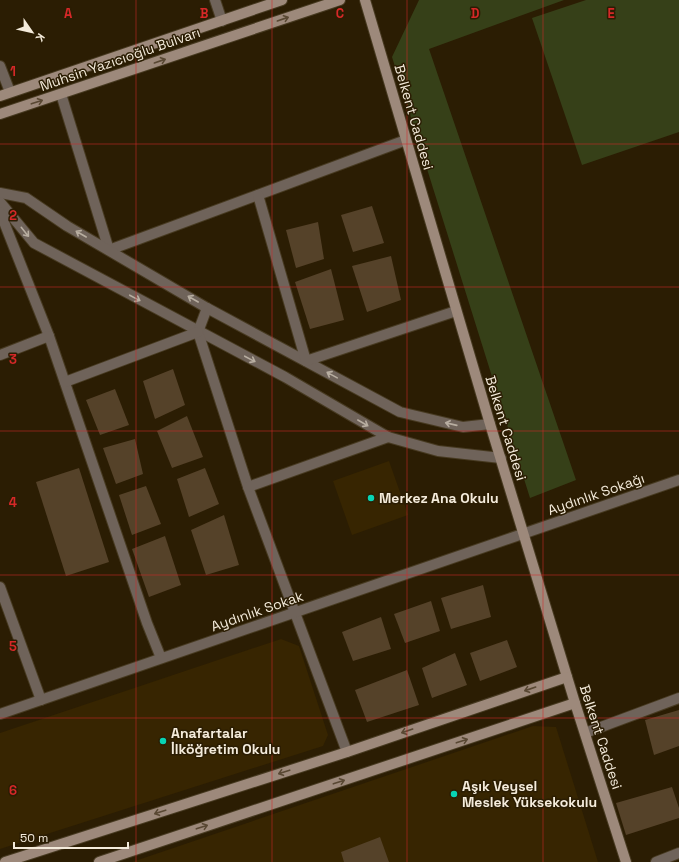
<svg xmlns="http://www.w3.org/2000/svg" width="679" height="862" font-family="'Space Grotesk',sans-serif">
<rect width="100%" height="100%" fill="#2b1d03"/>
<g fill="#372501">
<polygon points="389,461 408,515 352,535 333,481"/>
<polygon points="281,639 299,646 328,735 323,746 0,849 0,733"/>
<polygon points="533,726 556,727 598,862 132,862"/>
</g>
<g fill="#364018">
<polygon points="419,0 564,0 429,49 576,480 530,498 392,57"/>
<polygon points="586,0 679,0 679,132 582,165 532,18"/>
</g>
<g fill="#554229">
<polygon points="372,206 384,243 353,252 341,215"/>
<polygon points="318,222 324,259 296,268 286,230"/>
<polygon points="391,256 401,300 367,312 352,266"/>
<polygon points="331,269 344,320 310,329 295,282"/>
<polygon points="173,369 185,405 155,419 143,381"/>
<polygon points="115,389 129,425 100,435 86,400"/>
<polygon points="187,416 203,457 172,468 157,431"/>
<polygon points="135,439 143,474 116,484 103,448"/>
<polygon points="79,468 109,562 66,576 36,482"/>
<polygon points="205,468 219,504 189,517 177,479"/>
<polygon points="146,486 161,524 132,535 119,495"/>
<polygon points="224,515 239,565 206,575 191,530"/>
<polygon points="165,536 181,585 149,597 132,549"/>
<polygon points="483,585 491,617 451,629 441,598"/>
<polygon points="431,601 440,631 405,643 394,614"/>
<polygon points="381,617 391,649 353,661 342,632"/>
<polygon points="507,640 517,667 480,681 470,653"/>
<polygon points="455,653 467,685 432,698 422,668"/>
<polygon points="407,670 419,705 367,722 355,690"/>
<polygon points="679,710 679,746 654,755 645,720"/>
<polygon points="672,787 679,808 679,818 626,835 616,803"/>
<polygon points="380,837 389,862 344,862 341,852"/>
</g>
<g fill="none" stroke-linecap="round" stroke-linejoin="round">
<g stroke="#473a21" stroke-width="12">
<g id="street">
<polyline points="215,0 222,21"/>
<polyline points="0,66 10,92"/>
<polyline points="61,94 109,250 406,140"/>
<polyline points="0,193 26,198 67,226 207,308 400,412 463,427 490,424"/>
<polyline points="258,195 306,361 456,311"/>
<polyline points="0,202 34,243 285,377 388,437 438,451 501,458"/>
<polyline points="0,212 49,336 147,623 161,658"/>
<polyline points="207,308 198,332 248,487 347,752"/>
<polyline points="0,355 49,336"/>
<polyline points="65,382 198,332"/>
<polyline points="248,487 388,437"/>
<polyline points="0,587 41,700"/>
<polyline points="0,714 679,480"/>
<polyline points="585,733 679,698"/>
<polyline points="656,862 679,853"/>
</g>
</g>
<g stroke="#473a21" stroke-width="12">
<g id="secondary">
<polyline points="365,0 490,424 575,703 626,862"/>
<polyline points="0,96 282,0"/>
<polyline points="0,114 340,0"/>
<polyline points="5,862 347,752 567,677"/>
<polyline points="99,862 575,703"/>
</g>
</g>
<use href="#street" stroke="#6f635a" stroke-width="10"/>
<use href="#secondary" stroke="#9d897b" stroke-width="10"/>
</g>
<defs><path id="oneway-shaft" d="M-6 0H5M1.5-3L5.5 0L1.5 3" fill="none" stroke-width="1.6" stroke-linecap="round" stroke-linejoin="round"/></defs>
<g stroke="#594833">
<use href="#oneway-shaft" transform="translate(283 19) rotate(-19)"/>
<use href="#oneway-shaft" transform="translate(160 61) rotate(-19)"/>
<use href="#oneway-shaft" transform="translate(37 102) rotate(-18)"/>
<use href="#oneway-shaft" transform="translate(530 689) rotate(161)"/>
<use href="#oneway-shaft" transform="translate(407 731) rotate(161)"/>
<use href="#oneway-shaft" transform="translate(462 741) rotate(-18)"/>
<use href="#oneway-shaft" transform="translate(284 772) rotate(162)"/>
<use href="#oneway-shaft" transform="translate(339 782) rotate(-18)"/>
<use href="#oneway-shaft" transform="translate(160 812) rotate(162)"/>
<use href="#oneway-shaft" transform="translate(202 827) rotate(-18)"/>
</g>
<g stroke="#b8aea1">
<use href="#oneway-shaft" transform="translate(25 232) rotate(51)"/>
<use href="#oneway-shaft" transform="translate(81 234) rotate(-150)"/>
<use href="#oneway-shaft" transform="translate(135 298) rotate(28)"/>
<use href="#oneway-shaft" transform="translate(193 299) rotate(-150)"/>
<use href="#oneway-shaft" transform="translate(250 359) rotate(28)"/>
<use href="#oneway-shaft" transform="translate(332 375) rotate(-151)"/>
<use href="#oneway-shaft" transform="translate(363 423) rotate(30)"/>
<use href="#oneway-shaft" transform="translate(451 424) rotate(-167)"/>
</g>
<path fill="none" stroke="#d62828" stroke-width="1" stroke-opacity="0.55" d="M136,0V862M272,0V862M407,0V862M543,0V862M0,144H679M0,287H679M0,431H679M0,575H679M0,718H679"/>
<g fill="#08d5b5" stroke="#2b1d03" stroke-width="1.5">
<circle cx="371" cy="498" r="4"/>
<circle cx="163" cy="741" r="4"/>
<circle cx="454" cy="794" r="4"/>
</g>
<g text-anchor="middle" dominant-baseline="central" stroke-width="3" stroke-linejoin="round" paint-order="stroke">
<g font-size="14" fill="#f4ebdb" stroke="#2b1d03">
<text transform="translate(120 59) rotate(-19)">Muhsin Yazıcıoğlu Bulvarı</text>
<text transform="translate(414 117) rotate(74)">Belkent Caddesi</text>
<text transform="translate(506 428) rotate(73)">Belkent Caddesi</text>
<text transform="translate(596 494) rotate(-19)">Aydınlık Sokağı</text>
<text transform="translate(257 611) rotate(-19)">Aydınlık Sokak</text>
<text transform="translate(601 737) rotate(72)">Belkent Caddesi</text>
</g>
<g font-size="14" font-weight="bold" fill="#f4ebdb" stroke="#2b1d03" text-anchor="start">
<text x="379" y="498">Merkez Ana Okulu</text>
<text x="171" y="733">Anafartalar<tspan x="171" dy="16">İlköğretim Okulu</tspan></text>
<text x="462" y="786">Aşık Veysel<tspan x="462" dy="16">Meslek Yüksekokulu</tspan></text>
</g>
</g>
<g font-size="13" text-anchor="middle" font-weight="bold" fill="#d62828" stroke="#2b1d03" stroke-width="3" stroke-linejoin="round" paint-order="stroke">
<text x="68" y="18">A</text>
<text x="204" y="18">B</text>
<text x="340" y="18">C</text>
<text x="475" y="18">D</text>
<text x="611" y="18">E</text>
<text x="13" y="76">1</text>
<text x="13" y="220">2</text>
<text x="13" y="364">3</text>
<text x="13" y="507">4</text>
<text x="13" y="651">5</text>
<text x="13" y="795">6</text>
</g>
<g transform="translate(32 32) rotate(124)" stroke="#2b1d03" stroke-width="3" paint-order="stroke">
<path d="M0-3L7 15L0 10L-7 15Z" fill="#f4ebdb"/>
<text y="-6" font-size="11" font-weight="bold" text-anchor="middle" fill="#f4ebdb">K</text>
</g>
<path d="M14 842v6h114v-6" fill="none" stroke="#f4ebdb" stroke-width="2"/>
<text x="20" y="842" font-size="12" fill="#f4ebdb" stroke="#2b1d03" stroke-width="3" paint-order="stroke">50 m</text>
</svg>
